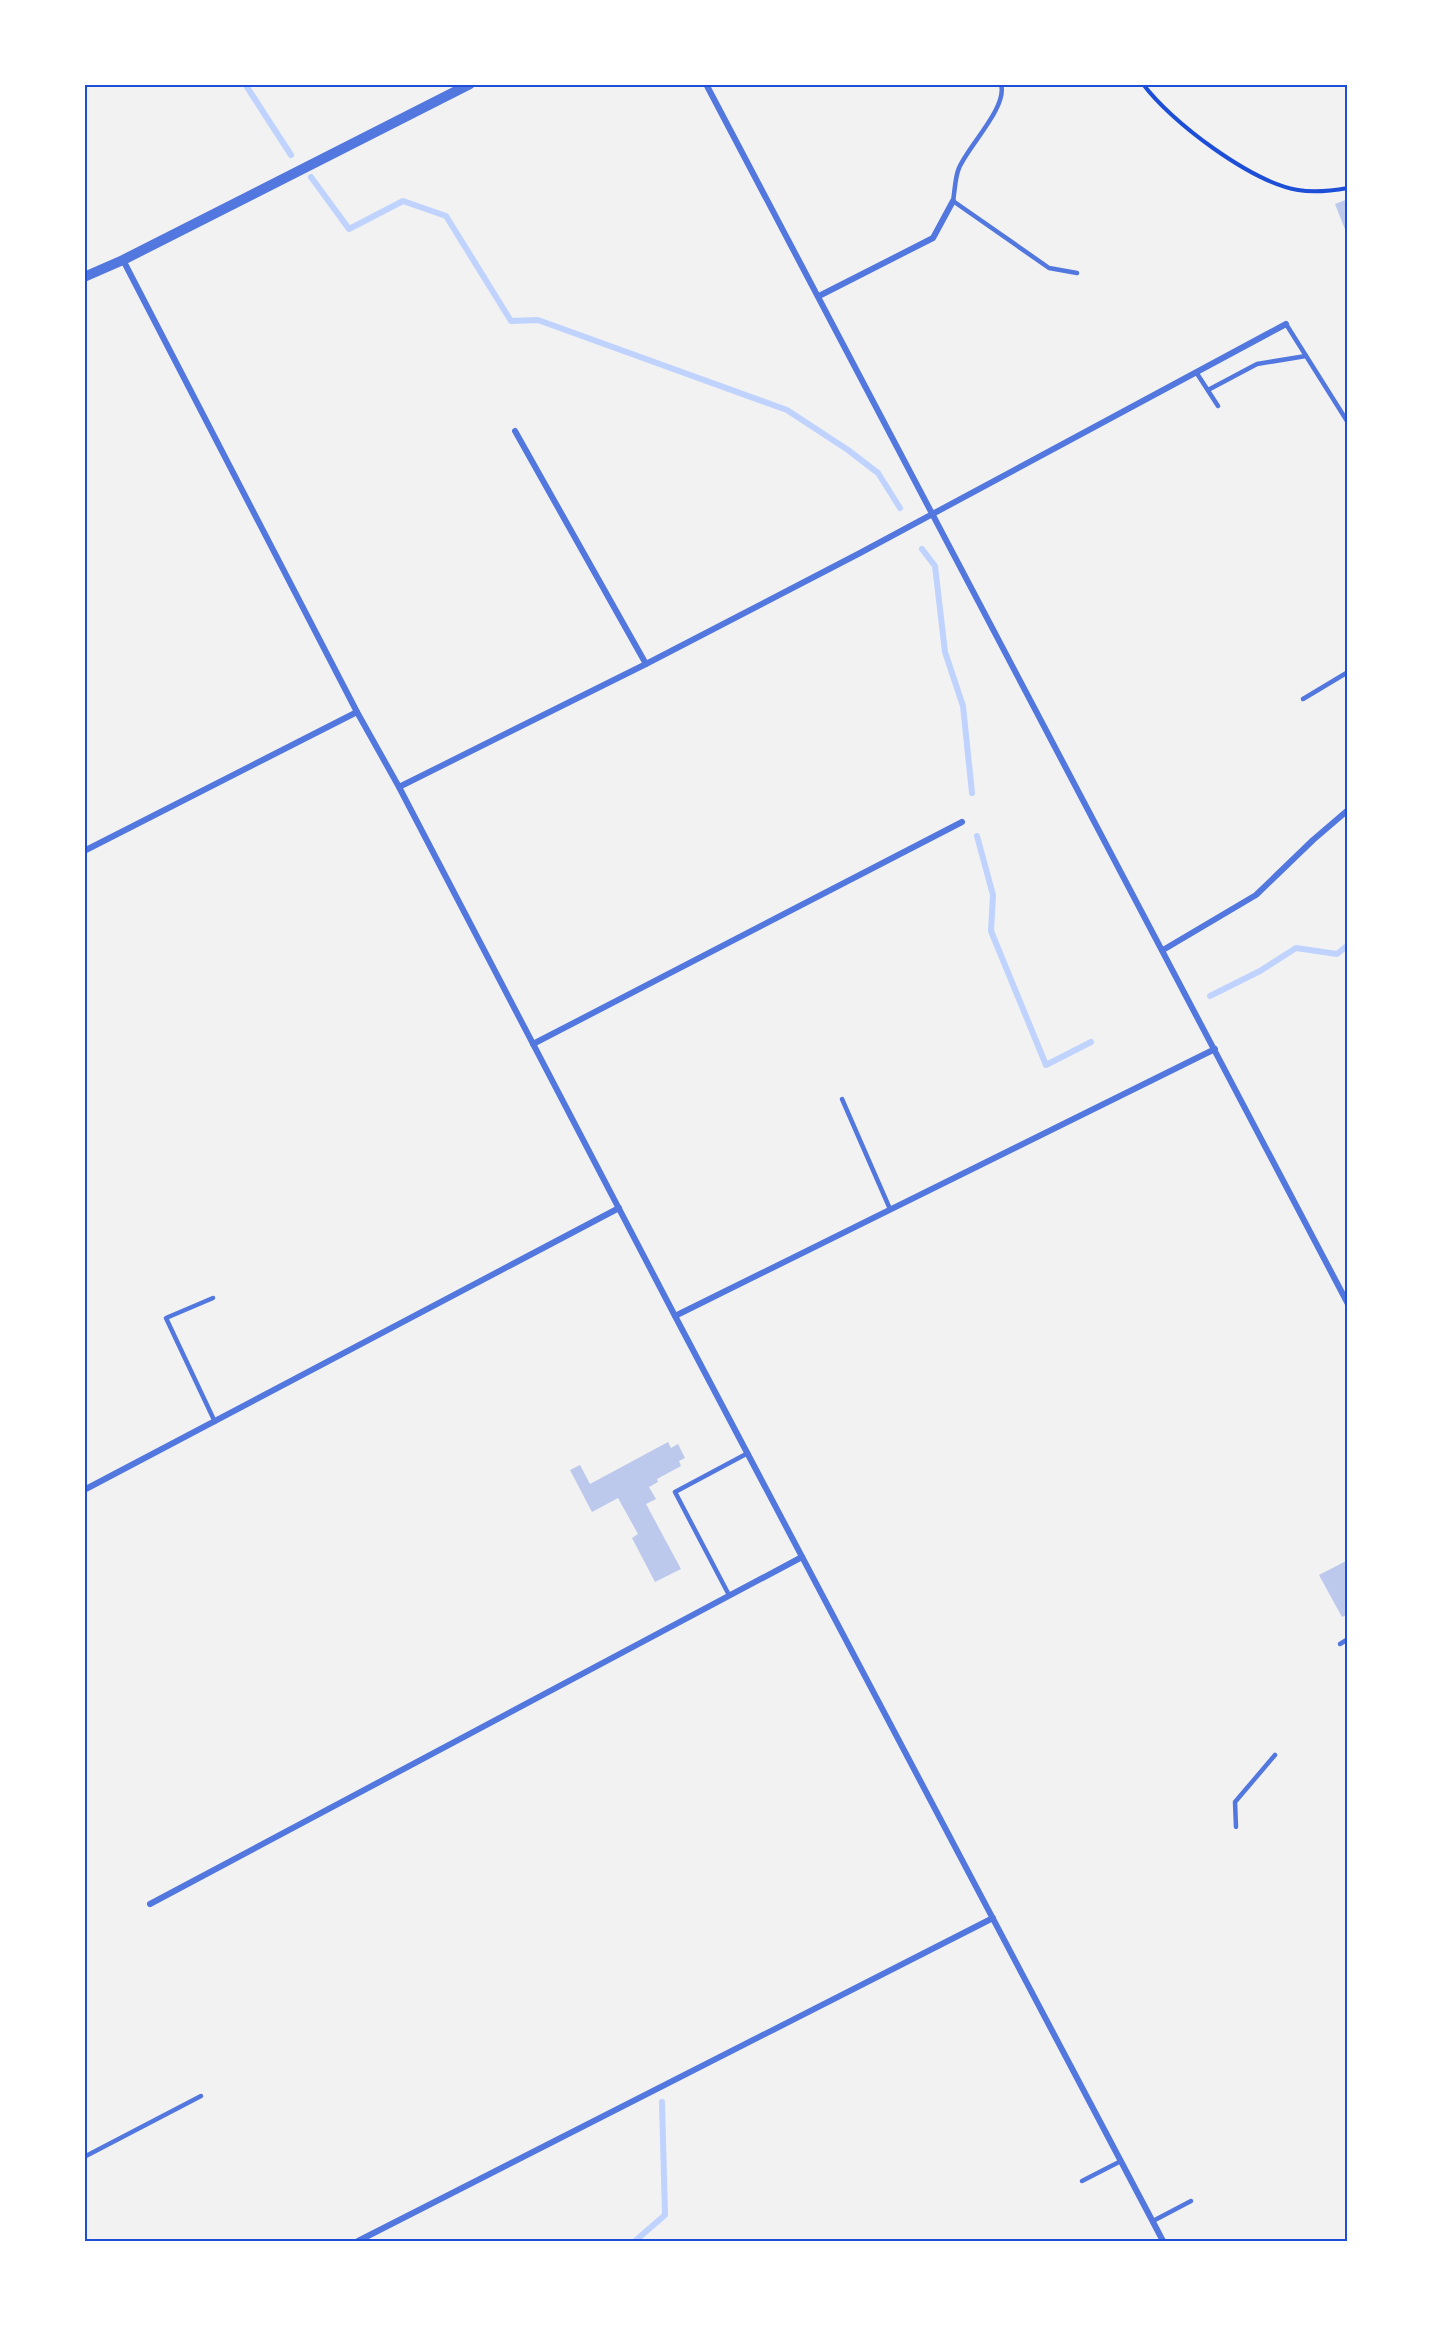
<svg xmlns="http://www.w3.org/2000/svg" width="1432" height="2325" font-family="Helvetica,sans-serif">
<rect width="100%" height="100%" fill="#f2f2f2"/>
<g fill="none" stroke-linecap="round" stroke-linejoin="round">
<g stroke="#bfd3fe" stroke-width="6">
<polyline points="245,84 291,155"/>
<polyline points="311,177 349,229 403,201 446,216 511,321 538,320 787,410 848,450 878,473 900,508"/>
<polyline points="922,549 935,566 945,652 963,706 972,793"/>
<polyline points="977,836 993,895 991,931 1046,1065 1091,1042"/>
<polyline points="1210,996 1260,971 1296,948 1337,954 1348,945"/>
<polyline points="635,2241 665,2215 662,2102"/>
</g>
</g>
<g fill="#bdc9ec">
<polygon points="1348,199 1348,231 1346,232 1335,204"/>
<polygon points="668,1442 671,1448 678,1444 685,1458 679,1461 681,1466 657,1479 658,1482 649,1487 656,1499 646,1504 681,1569 655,1582 632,1538 638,1534 618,1498 592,1512 570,1470 580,1465 590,1484"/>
<polygon points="1348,1560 1348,1614 1342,1617 1319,1575"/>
</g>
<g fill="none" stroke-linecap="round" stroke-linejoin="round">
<path stroke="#1d4ed8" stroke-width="4" d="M1143,84C1171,122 1251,182 1298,190C1315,193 1331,191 1348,188"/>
<g stroke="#5277de" stroke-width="4.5">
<path d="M1001,84C1008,107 968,146 959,168C955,177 955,190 953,201L1049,268L1077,273"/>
<polyline points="1286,324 1347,421"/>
<polyline points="1196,372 1218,406"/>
<polyline points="1208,390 1257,364 1306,356"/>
<polyline points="1303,699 1348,672"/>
<polyline points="842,1099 890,1209"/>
<polyline points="213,1298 166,1318 215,1422"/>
<polyline points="729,1595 675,1492 748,1453"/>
<polyline points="1340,1644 1348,1639"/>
<polyline points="1236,1827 1235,1802 1275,1755"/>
<polyline points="84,2157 201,2096"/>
<polyline points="1082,2181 1121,2161"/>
<polyline points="1153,2221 1191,2201"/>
</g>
<g stroke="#5277de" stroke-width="6">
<polyline points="706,84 1348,1304"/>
<polyline points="123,260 357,712 399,787 675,1316 1163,2241"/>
<polyline points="819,296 933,238 953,201"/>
<polyline points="515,431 646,664"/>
<polyline points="399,787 646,664 860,553 1286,324"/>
<polyline points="84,851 357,712"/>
<polyline points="1163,950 1256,895 1313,840 1348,810"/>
<polyline points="533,1044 962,822"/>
<polyline points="675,1316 1215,1049"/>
<polyline points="84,1490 619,1208"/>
<polyline points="150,1904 802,1557"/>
<polyline points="358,2241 993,1918"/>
</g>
<polyline stroke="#5277de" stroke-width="10" points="84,277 123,260 470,84"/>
</g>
<rect width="1432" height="2325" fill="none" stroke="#ffffff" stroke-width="171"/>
<rect x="86" y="86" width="1260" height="2154" fill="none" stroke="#1d4ed8" stroke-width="2"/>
</svg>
